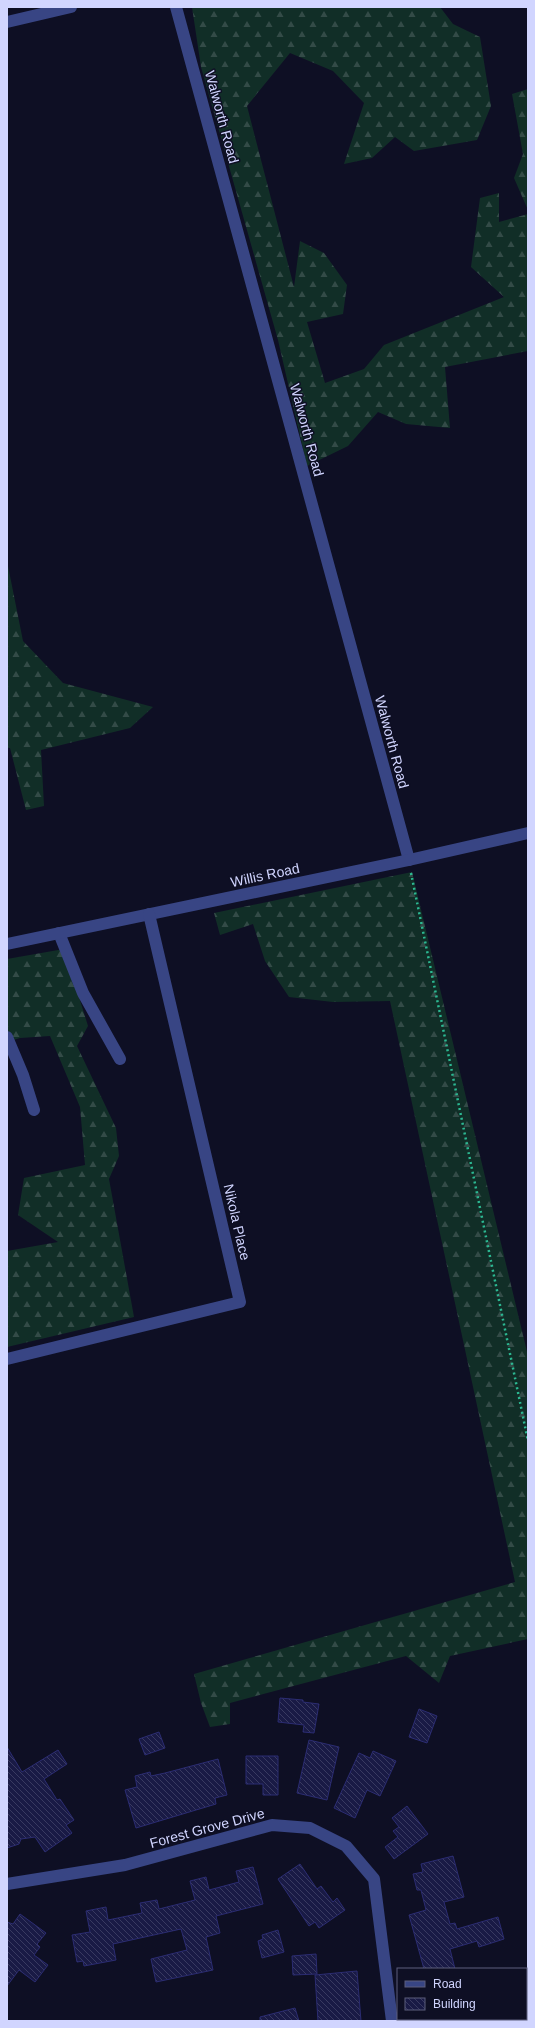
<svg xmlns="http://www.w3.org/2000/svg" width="535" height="2028" font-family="Helvetica,sans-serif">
<defs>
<pattern id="forest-firs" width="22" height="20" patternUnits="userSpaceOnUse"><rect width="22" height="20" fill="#112e27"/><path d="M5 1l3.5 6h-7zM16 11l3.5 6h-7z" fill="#334b47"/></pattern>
<pattern id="building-back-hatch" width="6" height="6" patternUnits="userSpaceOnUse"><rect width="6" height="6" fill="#191a45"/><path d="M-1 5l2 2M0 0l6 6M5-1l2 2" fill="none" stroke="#393a61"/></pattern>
</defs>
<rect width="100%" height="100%" fill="#0e0f24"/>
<g fill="url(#forest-firs)">
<polygon points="192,7 440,7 453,24 480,37 491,106 477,140 414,151 395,137 372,158 344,164 364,103 333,71 290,53 247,106 294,287 300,241 324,253 347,285 343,314 307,322 325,383 364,369 384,345 504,297 471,267 480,198 499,193 499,222 528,214 528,351 445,367 450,428 406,424 378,412 348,446 307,466 278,340 201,67"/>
<polygon points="528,89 528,210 514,178 523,154 512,94"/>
<polygon points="7,561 23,641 63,683 153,707 130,728 41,750 44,806 26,810 10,748 7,748"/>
<polygon points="412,872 528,1356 528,1639 450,1656 439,1683 406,1656 230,1703 230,1724 210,1727 201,1703 194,1674 515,1582 390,1001 333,1002 289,997 265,961 253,924 220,935 214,913"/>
<polygon points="64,949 88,1026 77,1046 116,1128 119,1156 109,1179 134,1317 7,1347 7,1251 58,1242 18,1215 24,1178 85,1165 80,1107 50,1036 20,1038 7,1042 7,959"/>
</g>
<g fill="url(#building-back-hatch)" stroke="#2b2c72">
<polygon points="280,1698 303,1700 303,1702 319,1704 314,1733 303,1732 304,1725 278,1722"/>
<polygon points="419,1709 437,1716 427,1743 409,1737"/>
<polygon points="159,1732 165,1748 145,1755 139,1739"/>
<polygon points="309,1740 339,1747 327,1800 297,1793"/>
<polygon points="7,1747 22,1772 58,1750 67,1764 44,1779 57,1800 60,1799 74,1820 66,1825 72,1833 45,1852 35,1837 21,1839 19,1844 7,1848"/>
<polygon points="373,1751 396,1761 380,1796 367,1790 355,1818 334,1808 359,1753 370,1758"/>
<polygon points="246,1756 278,1756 278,1795 263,1795 263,1784 246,1784"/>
<polygon points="218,1759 227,1795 215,1798 216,1804 136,1828 125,1790 137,1787 135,1776 150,1772 151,1776 165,1773"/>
<polygon points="407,1806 428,1834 394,1859 385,1847 398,1837 393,1831 399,1827 392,1818"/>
<polygon points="453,1856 464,1897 444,1902 450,1924 455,1923 457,1929 498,1917 504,1939 479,1947 477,1941 450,1949 455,1969 424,1969 409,1915 426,1910 421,1890 417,1890 413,1874 423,1872 421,1864"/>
<polygon points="300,1864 317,1889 321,1886 333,1902 337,1898 345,1910 319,1928 315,1922 309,1926 278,1879"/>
<polygon points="253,1867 263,1904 216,1916 220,1933 206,1937 213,1970 156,1982 151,1959 187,1950 181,1929 113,1944 116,1960 84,1966 83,1961 77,1962 72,1935 90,1932 86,1911 106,1907 108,1920 142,1913 140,1903 157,1900 159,1909 195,1900 190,1881 206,1877 209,1890 239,1882 236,1871"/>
<polygon points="20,1914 46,1933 37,1944 40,1947 34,1955 48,1965 35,1982 19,1970 7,1986 7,1922 13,1924"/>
<polygon points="278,1930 284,1952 262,1958 258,1941 263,1939 262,1935"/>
<polygon points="316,1954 317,1974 293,1975 292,1956"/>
<polygon points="357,1971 361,2021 318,2021 315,1975"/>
<polygon points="295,2008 299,2021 260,2021 260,2017"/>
</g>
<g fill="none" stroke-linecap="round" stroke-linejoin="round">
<polyline stroke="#2cb892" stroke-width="2.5" stroke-dasharray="2 3" stroke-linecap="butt" points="411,873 528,1441"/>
<g stroke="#384584" stroke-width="12">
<polyline points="176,7 409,860"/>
<polyline points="7,22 71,7"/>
<polyline points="59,933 83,993 120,1059"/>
<polyline points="7,944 409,860 528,833"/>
<polyline points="7,1037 23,1075 34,1110"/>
<polyline points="7,1359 240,1302 149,914"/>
<polyline points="7,1884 125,1865 272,1825 310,1828 346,1846 374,1879 392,2021"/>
</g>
</g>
<g text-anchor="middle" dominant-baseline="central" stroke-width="3" stroke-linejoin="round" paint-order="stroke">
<g font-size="14" fill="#d1d5ff" stroke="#0e0f24">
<text transform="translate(222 117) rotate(75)">Walworth Road</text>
<text transform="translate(307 430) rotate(75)">Walworth Road</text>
<text transform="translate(392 742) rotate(75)">Walworth Road</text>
<text transform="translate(265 875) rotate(-12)">Willis Road</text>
<text transform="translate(237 1222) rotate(77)">Nikola Place</text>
<text transform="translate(207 1828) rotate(-15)">Forest Grove Drive</text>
</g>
</g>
<rect width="535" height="2028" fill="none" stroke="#d1d5ff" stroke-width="16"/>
<rect x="397" y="1968" width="130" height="52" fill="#0e0f24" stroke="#5c5e7c"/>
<rect x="405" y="1981" width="20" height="6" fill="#384584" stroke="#5c5e7c"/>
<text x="433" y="1988" font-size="12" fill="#d1d5ff">Road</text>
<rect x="405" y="1998" width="20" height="12" fill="url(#building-back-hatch)" stroke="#5c5e7c"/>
<text x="433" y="2008" font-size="12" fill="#d1d5ff">Building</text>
</svg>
